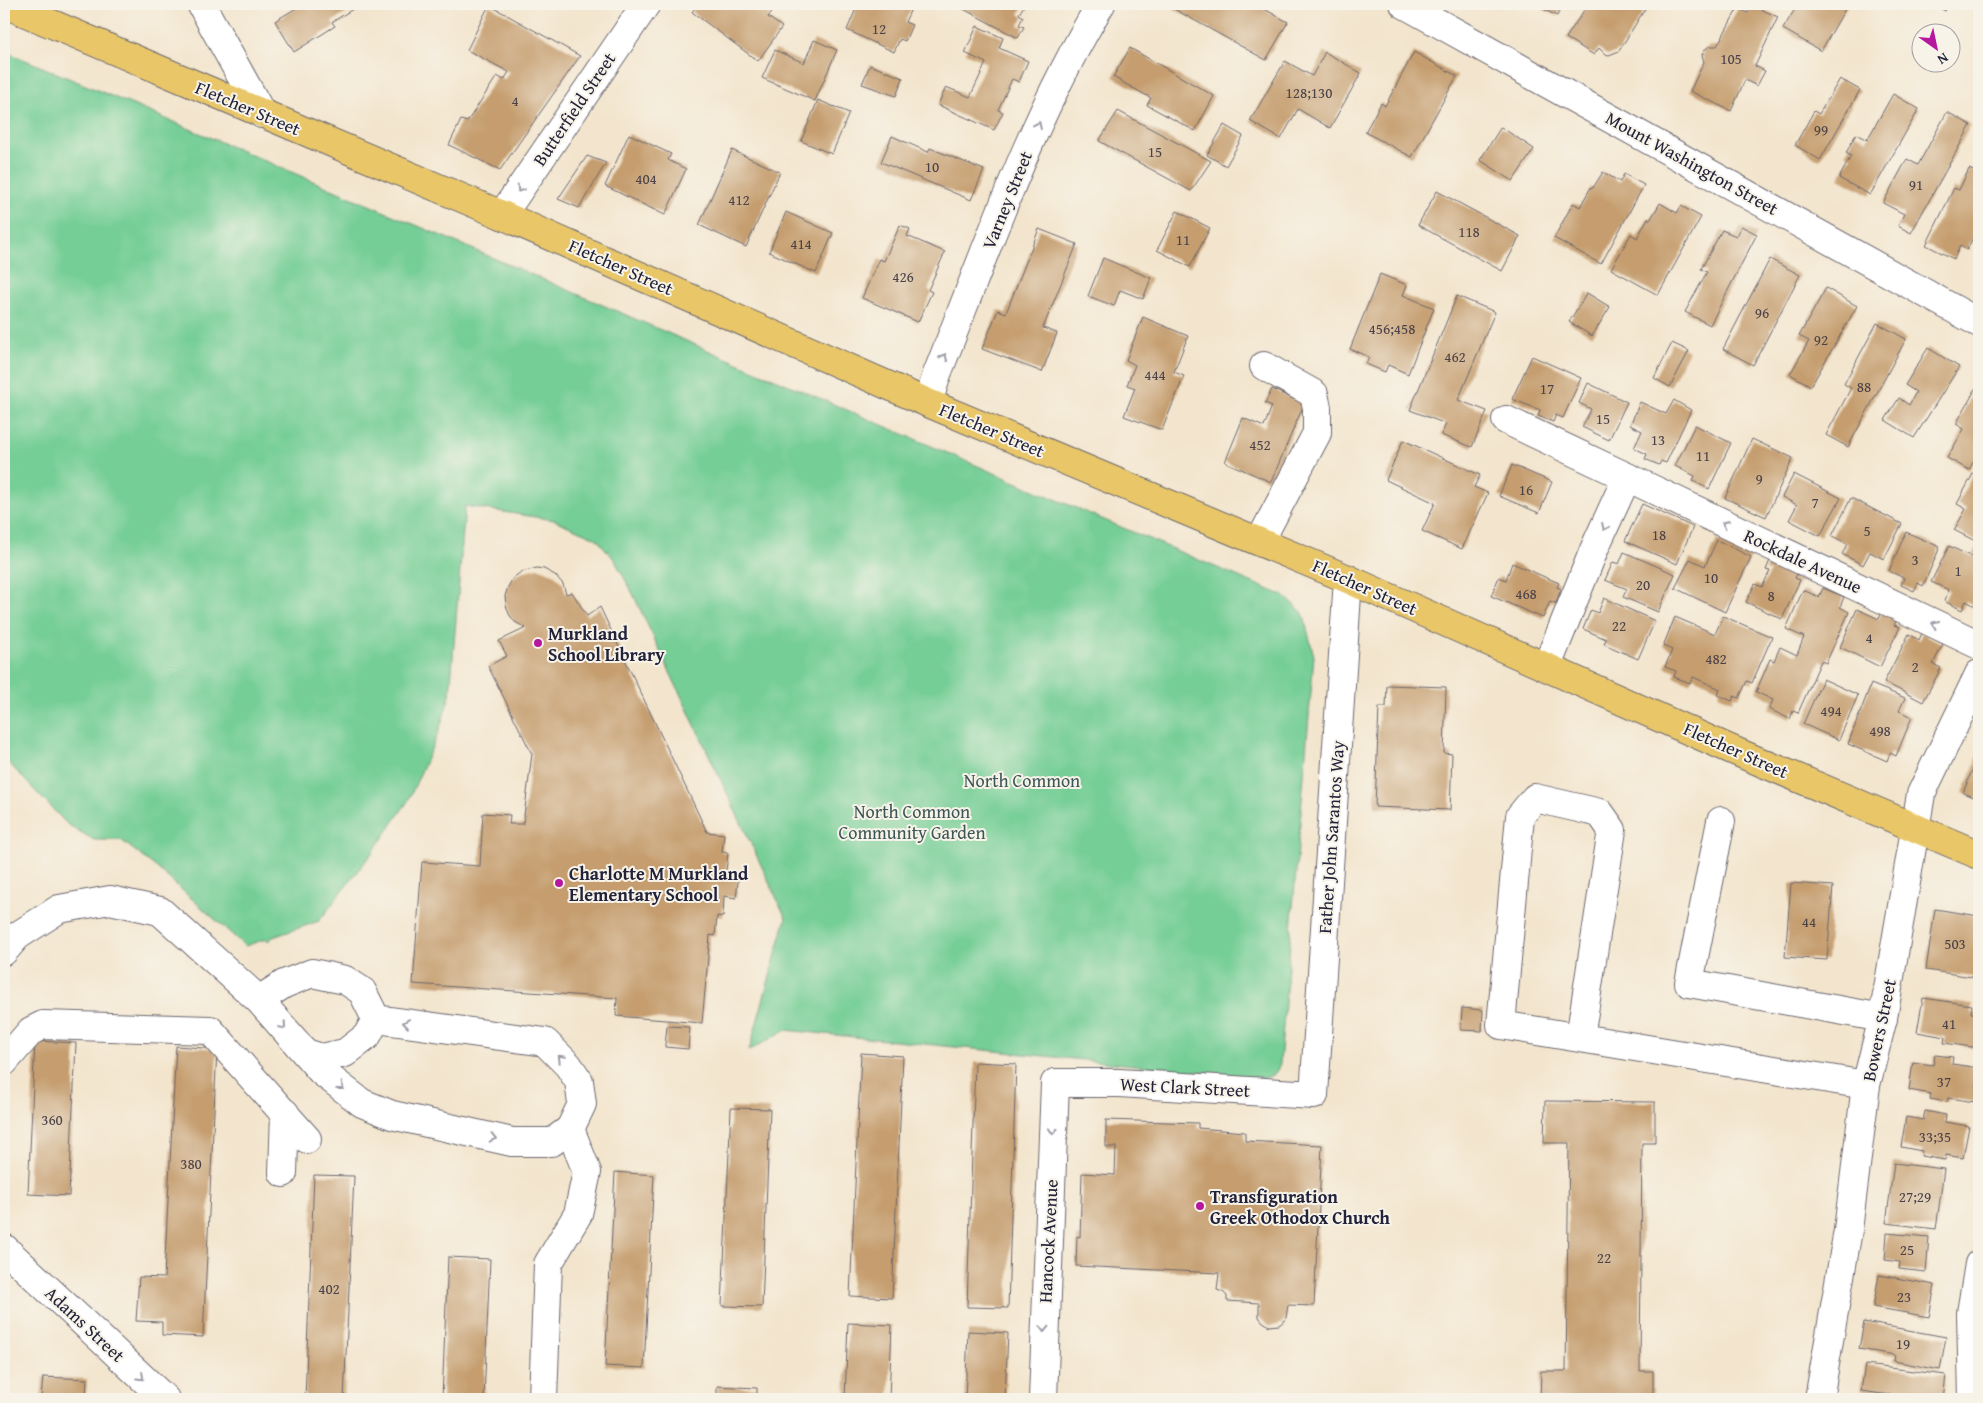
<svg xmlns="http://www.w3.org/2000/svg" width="1983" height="1403" font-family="'Gentium Book Plus',serif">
<rect width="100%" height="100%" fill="#f7f3e8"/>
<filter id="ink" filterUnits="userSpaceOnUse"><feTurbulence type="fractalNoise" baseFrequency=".02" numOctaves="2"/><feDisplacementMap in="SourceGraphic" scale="10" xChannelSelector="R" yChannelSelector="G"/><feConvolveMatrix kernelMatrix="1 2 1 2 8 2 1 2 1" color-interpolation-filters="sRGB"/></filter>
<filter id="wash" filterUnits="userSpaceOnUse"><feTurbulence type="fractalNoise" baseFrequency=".0096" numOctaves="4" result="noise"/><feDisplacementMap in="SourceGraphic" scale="20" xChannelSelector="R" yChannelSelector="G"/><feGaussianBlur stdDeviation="1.12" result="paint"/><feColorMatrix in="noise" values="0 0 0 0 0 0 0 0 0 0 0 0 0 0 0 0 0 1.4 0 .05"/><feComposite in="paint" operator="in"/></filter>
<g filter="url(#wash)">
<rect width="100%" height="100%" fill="#f3e5cd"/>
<path fill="#74ce95" stroke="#4b7868" d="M4,51C432,229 856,416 1284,596L1303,613L1314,656L1280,1063C1278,1072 1272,1077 1263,1078L785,1030L749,1051L786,918L632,592L614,559L596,538L554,520L465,506L450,695L438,734L408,801L375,849L319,921L273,937L268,941L266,939L245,946L157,868L121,840H94L67,824L4,758Z"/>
<g id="blocks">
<g fill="#c59d6e">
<polygon points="303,4 361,4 332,22 335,26 294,52 275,21"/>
<polygon points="698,4 788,4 783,10 776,6 768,17 782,27 758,61 692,12"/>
<polygon points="858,4 899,4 911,9 905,22 912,25 905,41 900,39 894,52 847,30"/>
<polygon points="954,4 1025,4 1019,14 1023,17 1019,25 1024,27 1018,38"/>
<polygon points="1177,4 1255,4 1288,22 1266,60 1174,9"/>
<polygon points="1533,4 1563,4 1557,16"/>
<polygon points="1588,4 1648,4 1619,51 1609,55 1605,54 1599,48 1594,55 1566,38"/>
<polygon points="1798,4 1848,4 1821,51 1783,29"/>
<polygon points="1933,4 1950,4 1945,11"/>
<polygon points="489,5 580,56 500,170 449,145 461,120 467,122 497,76 504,80 509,72 467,50"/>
<polygon points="1752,5 1778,17 1755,66 1765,71 1757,86 1745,80 1731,111 1690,91 1704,62 1702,55 1704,50 1710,46 1717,46 1738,8 1748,13"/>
<polygon points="977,26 1003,38 999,48 1028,61 1019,82 1012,79 998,110 1003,112 994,130 938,105 946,87 970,97 986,63 965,53"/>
<polygon points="814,40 837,50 815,101 762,78 775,50 804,63"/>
<polygon points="1130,48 1214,96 1195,131 1147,105 1151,98 1113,77"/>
<polygon points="1325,52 1361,73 1330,128 1298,109 1281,139 1250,121 1285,61 1312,76"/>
<polygon points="1414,52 1457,76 1412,157 1365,132 1381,103 1385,106"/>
<polygon points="870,65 903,78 896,96 862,84"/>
<polygon points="1840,79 1860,90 1820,160 1795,145 1814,111 1819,114"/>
<polygon points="1893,94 1919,109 1870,195 1839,178 1851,156 1846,153 1856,134 1867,140"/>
<polygon points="818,100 849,113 832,154 801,141"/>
<polygon points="1118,111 1211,161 1191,191 1099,141"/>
<polygon points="1947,112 1971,125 1911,233 1898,226 1904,214 1883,203 1907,159 1918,165"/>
<polygon points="1224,125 1243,136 1226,166 1207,155"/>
<polygon points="1501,127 1534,149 1513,181 1480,160"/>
<polygon points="629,134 671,154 668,160 686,169 665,215 605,186"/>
<polygon points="892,136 928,152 930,148 984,170 971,200 881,162"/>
<polygon points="732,150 780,172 746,247 699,225"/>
<polygon points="587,156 606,163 579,208 558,199"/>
<polygon points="1979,166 1979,225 1967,250 1960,246 1954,259 1926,245 1954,188 1959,190 1969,169 1976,172"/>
<polygon points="1603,172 1620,182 1624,174 1644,185 1601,264 1554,238 1573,203 1580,207 1591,187 1593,188"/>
<polygon points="1437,191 1520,236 1502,271 1418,225"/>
<polygon points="1660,203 1677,213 1681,206 1701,217 1658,295 1611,269 1631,234 1637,238 1648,218 1650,220"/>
<polygon points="1177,211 1210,228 1190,267 1157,250"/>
<polygon points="786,212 833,233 816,273 769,252"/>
<polygon points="900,225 910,229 907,236 945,252 928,290 932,292 918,322 862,298 879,259 884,261"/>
<polygon points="1741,226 1757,234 1710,325 1685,312 1707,272 1701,269 1722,230 1736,236"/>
<polygon points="1039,229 1077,244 1043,328 1057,333 1042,372 982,349 998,310 1006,313"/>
<polygon points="1103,258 1151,278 1143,299 1120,290 1114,306 1088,296"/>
<polygon points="1770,259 1800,275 1753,365 1723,349"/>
<polygon points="1380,274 1407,285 1403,295 1434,308 1408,374 1388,365 1385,372 1366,364 1369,357 1350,349"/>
<polygon points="1826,288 1857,306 1811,386 1790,374 1809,341 1799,336"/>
<polygon points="1587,293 1610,307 1592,336 1569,322"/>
<polygon points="1457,296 1495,312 1458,400 1487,411 1472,447 1441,435 1446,424 1410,410"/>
<polygon points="1143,317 1188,336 1174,372 1184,376 1162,430 1124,416 1135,388 1127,385 1135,365 1126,360"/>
<polygon points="1877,323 1906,339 1848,447 1826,435 1851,388 1844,384"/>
<polygon points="1672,343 1689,351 1670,387 1654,378"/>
<polygon points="1928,348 1959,367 1914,438 1885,420 1899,398 1909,405 1916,392 1905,385"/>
<polygon points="1532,356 1581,378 1563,418 1556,415 1553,422 1538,416 1540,410 1512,399"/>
<polygon points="1588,383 1627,402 1609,440 1582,427 1591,409 1579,403"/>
<polygon points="1979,383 1979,452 1969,470 1947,458 1964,429 1956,424"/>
<polygon points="1272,389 1304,404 1271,482 1225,462 1243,418 1264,427 1272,406 1265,403"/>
<polygon points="1674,400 1691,410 1666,463 1661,461 1659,465 1645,459 1647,454 1634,448 1642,431 1630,425 1640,402 1666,414"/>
<polygon points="1695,425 1731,443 1709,489 1693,481 1695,476 1675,466"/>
<polygon points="1752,439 1793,458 1766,517 1725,498"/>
<polygon points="1403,440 1480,475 1474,487 1488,493 1462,549 1422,531 1435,503 1386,480"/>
<polygon points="1512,465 1552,482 1539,513 1499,496"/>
<polygon points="1975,470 1979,472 1979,543 1954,530 1966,509 1957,504"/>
<polygon points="1794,474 1841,498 1820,536 1789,520 1797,505 1782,497"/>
<polygon points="1851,498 1902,524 1884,559 1870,552 1863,565 1842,554 1848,544 1832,536"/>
<polygon points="1642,504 1693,527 1677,564 1625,541"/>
<polygon points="1906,532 1940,547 1923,586 1918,583 1914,591 1901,585 1904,578 1889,571"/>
<polygon points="1717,540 1751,557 1725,612 1675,588 1690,559 1705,566"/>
<polygon points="1949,546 1972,557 1977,547 1979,548 1979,597 1975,606 1966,601 1962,610 1944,601 1949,590 1931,582"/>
<polygon points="1624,552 1675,574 1658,612 1623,597 1627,589 1605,580 1613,562 1619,564"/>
<polygon points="1771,558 1798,572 1795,578 1800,580 1782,619 1746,602 1755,584 1762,587 1770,571 1766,570"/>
<polygon points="1512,563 1559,583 1557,587 1561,589 1556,603 1550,601 1543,618 1491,596 1499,577 1506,580"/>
<polygon points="537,568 544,569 555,575 563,584 566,594 572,592 587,616 600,607 707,832 724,834 722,852 728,853 726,872 739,874 736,898 724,896 723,917 717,916 715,936 710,935 702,1023 616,1016 617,998 413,984 422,862 480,866 483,813 510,815 509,824 523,824 532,754 488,666 507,656 499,641 526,628 515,622 509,614 506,605 505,596 508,587 513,578 521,572"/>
<polygon points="1823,588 1844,597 1840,607 1849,612 1826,663 1821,661 1798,713 1793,711 1790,719 1769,709 1773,700 1756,692 1770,659 1774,661 1780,647 1797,655 1804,637 1786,629 1803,590 1819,597"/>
<polygon points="1604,598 1655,621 1638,659 1604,644 1606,639 1583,629 1591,610 1598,613"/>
<polygon points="1857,609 1879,619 1882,612 1897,620 1894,625 1900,627 1880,667 1840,647"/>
<polygon points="1723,616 1772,637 1752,683 1747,681 1739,698 1734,696 1732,701 1718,695 1720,689 1693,677 1690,683 1674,677 1676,671 1665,667 1672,650 1663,646 1675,617 1715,634"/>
<polygon points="1922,633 1943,644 1933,664 1941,668 1923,702 1884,682 1909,634 1919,640"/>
<polygon points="1823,679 1858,695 1839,740 1803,724"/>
<polygon points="1871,684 1905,698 1899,711 1912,717 1896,756 1890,753 1887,761 1848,744"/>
<polygon points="1387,685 1446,687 1444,753 1452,754 1450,810 1375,807 1379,707 1386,707"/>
<polygon points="1979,753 1979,799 1963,793"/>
<polygon points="1791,883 1833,886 1827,960 1785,957"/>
<polygon points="1935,909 1979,916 1979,978 1926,970"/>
<polygon points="1923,998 1972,1005 1971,1013 1979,1014 1979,1048 1944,1043 1945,1037 1917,1032"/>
<polygon points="1462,1008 1483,1010 1482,1031 1461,1030"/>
<polygon points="667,1026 690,1027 688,1049 665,1047"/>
<polygon points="35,1041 76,1043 69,1196 28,1194"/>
<polygon points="176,1046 217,1049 203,1337 162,1335 162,1322 136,1321 139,1277 164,1278"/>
<polygon points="861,1053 903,1056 892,1298 850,1296"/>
<polygon points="1935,1055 1953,1057 1952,1064 1979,1068 1975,1102 1948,1098 1947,1102 1930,1099 1931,1094 1909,1090 1913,1062 1933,1065"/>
<polygon points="975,1062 1016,1064 1008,1308 967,1307"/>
<polygon points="1545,1101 1655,1102 1655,1143 1642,1143 1640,1371 1653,1371 1653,1399 1540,1399 1541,1371 1566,1371 1569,1143 1544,1143"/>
<polygon points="731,1108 770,1109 762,1307 722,1306"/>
<polygon points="1925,1111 1946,1115 1945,1122 1969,1126 1963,1158 1946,1155 1945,1160 1921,1156 1922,1151 1901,1147 1906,1117 1923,1120"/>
<polygon points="1106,1120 1198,1123 1198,1128 1245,1132 1245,1141 1322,1145 1314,1306 1288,1305 1286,1318 1283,1322 1279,1325 1269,1326 1262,1321 1259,1317 1259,1303 1227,1301 1227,1296 1223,1292 1217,1290 1219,1273 1076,1266 1077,1236 1080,1237 1082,1173 1115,1175 1116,1147 1106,1147"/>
<polygon points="1894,1163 1944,1169 1936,1229 1886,1223"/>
<polygon points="615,1172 654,1175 644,1368 605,1366"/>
<polygon points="314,1175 354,1176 344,1399 305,1399"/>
<polygon points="1887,1233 1929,1237 1926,1272 1899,1269 1900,1262 1885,1260"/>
<polygon points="448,1257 490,1259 484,1399 442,1399"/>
<polygon points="1879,1275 1935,1285 1929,1317 1873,1307"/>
<polygon points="1864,1322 1946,1337 1940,1370 1894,1361 1895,1355 1859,1349"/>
<polygon points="848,1323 892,1325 889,1399 845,1399"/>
<polygon points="968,1331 1008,1333 1005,1399 965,1399"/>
<polygon points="1865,1365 1946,1375 1943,1399 1896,1399 1897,1396 1861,1391"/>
<polygon points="43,1377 87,1379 86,1396 110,1398 110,1399 41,1399"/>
<polygon points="717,1386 757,1388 757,1399 717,1399"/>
</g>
</g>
</g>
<g filter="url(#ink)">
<use href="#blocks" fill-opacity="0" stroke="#6b666e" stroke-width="1"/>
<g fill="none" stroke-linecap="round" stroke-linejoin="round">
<g stroke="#6b666e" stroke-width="30">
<g id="minor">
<polyline points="201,4 262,114"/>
<polyline points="1404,4 1979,323"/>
<polyline points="502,215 646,4"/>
<path d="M928,403L937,374C987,249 1031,119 1101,4"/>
<polyline points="1506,420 1627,477"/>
<polyline points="1260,541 1317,433 1317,408 1314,394 1264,366"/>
<polyline points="1547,666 1596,545 1627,477 1979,645"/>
<polyline points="1721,821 1689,983 1883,1018"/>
<polyline points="4,951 17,936 59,909 110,900 160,911 259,1000 322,1072 362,1103 392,1115 512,1142 552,1142 570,1129 582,1104 579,1081 568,1065 545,1042 376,1019 362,991 345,980 312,973 284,984 259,1000"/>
<polyline points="1580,1038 1612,830 1600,813 1535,798 1520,816 1501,1025 1866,1085"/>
<polyline points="306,1053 322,1058 345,1053 367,1036 376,1019"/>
<polyline points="4,1062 31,1031 43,1025 210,1030 307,1139"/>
<polyline points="283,1173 285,1113"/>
<polyline points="4,1248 165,1399"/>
<polyline points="543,1399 548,1264 578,1214 587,1172 570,1129"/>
<polyline points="1043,1399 1055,1083 1119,1083 1314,1095 1348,579"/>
<polyline points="1819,1399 1848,1230 1866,1085 1883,1018 1921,794 1979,674"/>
<polyline points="1973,1399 1971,1313 1979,1264"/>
</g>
</g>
<g stroke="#6b666e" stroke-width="30">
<polyline id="major" points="5,4 502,215 928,403 1348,579 1730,749 1979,855"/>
</g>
<use href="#minor" stroke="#fff" stroke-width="28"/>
<use href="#major" stroke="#e9c769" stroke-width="28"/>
</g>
<defs><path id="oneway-chevron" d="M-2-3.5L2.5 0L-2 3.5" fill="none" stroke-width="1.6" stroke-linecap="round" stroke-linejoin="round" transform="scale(1.25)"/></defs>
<g stroke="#9c9ca7">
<use href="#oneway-chevron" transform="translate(1038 125) rotate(-65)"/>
<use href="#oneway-chevron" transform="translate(520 189) rotate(124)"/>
<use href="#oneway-chevron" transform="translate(944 357) rotate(-68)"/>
<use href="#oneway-chevron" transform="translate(1725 524) rotate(-155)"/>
<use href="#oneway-chevron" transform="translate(1605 527) rotate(115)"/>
<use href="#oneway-chevron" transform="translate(1935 624) rotate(-155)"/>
<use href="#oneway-chevron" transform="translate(406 1023) rotate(-172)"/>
<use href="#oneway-chevron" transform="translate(283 1026) rotate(49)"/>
<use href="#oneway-chevron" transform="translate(561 1058) rotate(-135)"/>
<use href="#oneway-chevron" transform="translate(341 1087) rotate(38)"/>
<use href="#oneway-chevron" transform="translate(1053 1131) rotate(93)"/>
<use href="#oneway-chevron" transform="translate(493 1138) rotate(13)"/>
<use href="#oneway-chevron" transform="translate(1044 1329) rotate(92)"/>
<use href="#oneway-chevron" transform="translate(141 1377) rotate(43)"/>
</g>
</g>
<g fill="#b5179e" stroke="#f7f3e8" stroke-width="2">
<circle cx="538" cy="643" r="5"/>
<circle cx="559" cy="883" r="5"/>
<circle cx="1200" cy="1206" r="5"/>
</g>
<g text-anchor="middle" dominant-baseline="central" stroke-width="4" stroke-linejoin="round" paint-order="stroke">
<g font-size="15" fill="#4b4148">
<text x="879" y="28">12</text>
<text x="1731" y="58">105</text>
<text x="1309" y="92">128;130</text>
<text x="515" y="100">4</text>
<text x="1821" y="129">99</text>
<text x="1155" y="151">15</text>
<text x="932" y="166">10</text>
<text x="646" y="178">404</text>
<text x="1916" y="184">91</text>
<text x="739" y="199">412</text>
<text x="1469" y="231">118</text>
<text x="1183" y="239">11</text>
<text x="801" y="243">414</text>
<text x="903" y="276">426</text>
<text x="1762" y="312">96</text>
<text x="1392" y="328">456;458</text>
<text x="1821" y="339">92</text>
<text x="1455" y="356">462</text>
<text x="1155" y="374">444</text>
<text x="1864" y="386">88</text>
<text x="1547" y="388">17</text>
<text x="1603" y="418">15</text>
<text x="1658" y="439">13</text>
<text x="1260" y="444">452</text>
<text x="1703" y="455">11</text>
<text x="1759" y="478">9</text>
<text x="1526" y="489">16</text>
<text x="1815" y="502">7</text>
<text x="1867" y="530">5</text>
<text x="1659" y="534">18</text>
<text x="1915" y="559">3</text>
<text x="1958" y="570">1</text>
<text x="1711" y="577">10</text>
<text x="1643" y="584">20</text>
<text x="1526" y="593">468</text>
<text x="1771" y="595">8</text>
<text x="1619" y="625">22</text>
<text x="1869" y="637">4</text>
<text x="1716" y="658">482</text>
<text x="1915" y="666">2</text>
<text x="1831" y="710">494</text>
<text x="1880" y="730">498</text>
<text x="1809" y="921">44</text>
<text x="1955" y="943">503</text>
<text x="1949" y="1023">41</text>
<text x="1944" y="1081">37</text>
<text x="52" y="1119">360</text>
<text x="1935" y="1136">33;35</text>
<text x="191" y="1163">380</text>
<text x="1915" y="1196">27;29</text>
<text x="1907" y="1249">25</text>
<text x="1604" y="1257">22</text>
<text x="329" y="1288">402</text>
<text x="1904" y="1296">23</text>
<text x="1903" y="1343">19</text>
</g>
<g font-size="18" fill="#22223b" stroke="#f7f3e8">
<text transform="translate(248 108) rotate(23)">Fletcher Street</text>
<text transform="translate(574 109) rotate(-56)">Butterfield Street</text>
<text transform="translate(1692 163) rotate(29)">Mount Washington Street</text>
<text transform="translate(1007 200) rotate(-68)">Varney Street</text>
<text transform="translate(621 267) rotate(24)">Fletcher Street</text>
<text transform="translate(992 430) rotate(23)">Fletcher Street</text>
<text transform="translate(1803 561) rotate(25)">Rockdale Avenue</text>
<text transform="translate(1365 587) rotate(24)">Fletcher Street</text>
<text transform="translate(1736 750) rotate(24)">Fletcher Street</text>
<text transform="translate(1331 837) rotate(-86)">Father John Sarantos Way</text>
<text transform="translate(1879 1030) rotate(-78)">Bowers Street</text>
<text transform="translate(1185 1087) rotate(3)">West Clark Street</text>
<text transform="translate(1048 1241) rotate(-87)">Hancock Avenue</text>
<text transform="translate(85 1324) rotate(43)">Adams Street</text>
</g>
<g font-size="18" font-weight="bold" fill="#22223b" stroke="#f7f3e8" text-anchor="start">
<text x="548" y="633">Murkland<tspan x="548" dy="21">School Library</tspan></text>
<text x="569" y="873">Charlotte M Murkland<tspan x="569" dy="21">Elementary School</tspan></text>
<text x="1210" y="1196">Transfiguration<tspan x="1210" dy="21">Greek Othodox Church</tspan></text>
</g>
<g font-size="18" fill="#3b5656" stroke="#f7f3e8">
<text x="1022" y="780">North Common</text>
<text x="912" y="811">North Common<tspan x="912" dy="21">Community Garden</tspan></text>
</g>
</g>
<rect width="1983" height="1403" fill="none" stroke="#f7f3e8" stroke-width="20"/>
<g transform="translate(1936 48) rotate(147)"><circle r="24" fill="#f7f3e8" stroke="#a29fa3"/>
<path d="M0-4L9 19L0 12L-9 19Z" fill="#b5179e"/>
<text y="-8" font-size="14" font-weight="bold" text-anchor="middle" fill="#22223b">N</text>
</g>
</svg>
